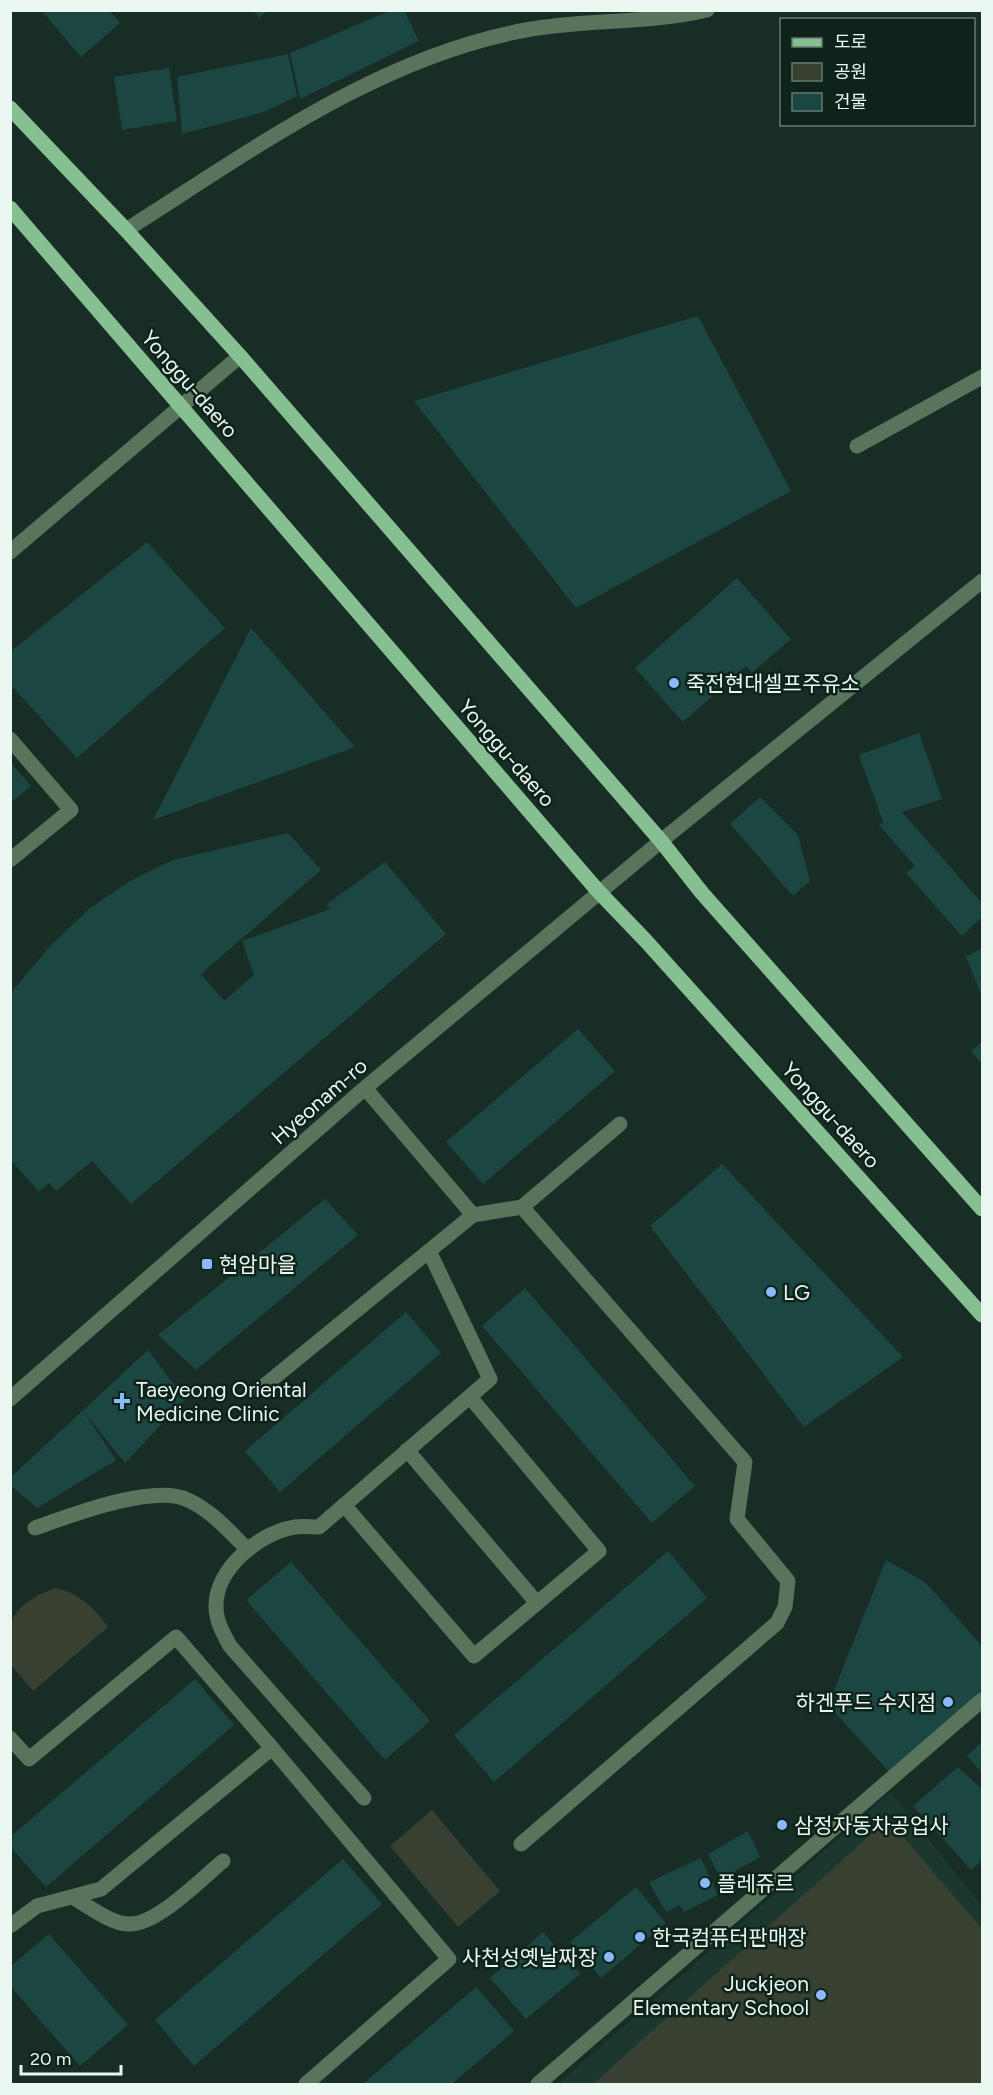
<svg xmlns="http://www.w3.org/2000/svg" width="993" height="2095" font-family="Figtree,'Noto Sans KR',sans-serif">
<rect width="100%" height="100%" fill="#182d25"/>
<polygon fill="#1a382d" points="891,1792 982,1906 982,2084 558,2084"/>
<g fill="#384131">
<path d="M55,1588C78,1592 95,1609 108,1627L33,1691L11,1665V1622C18,1605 38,1594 55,1588Z"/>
<polygon points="432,1810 500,1891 458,1927 390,1846"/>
<polygon points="888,1819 982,1929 982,2084 593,2084"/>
</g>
<g fill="#1c4641">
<polygon points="41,10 109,10 120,23 81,57"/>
<polygon points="253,10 268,10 259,18"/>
<polygon points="392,10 404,10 419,41 300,99 290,53"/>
<polygon points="288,54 297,96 264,112 182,134 177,77"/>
<polygon points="169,68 177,121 122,130 114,77"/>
<polygon points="698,316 791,491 576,608 414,401"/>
<polygon points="147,542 225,628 77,758 10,684 10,652"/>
<polygon points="737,578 791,639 752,673 746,666 683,722 635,668"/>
<polygon points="251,628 355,747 153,820"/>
<polygon points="919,733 942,799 902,812 982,903 982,917 962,936 906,873 915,866 879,825 883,822 859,755"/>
<polygon points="10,762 31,786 10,803"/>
<polygon points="760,797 798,835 810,881 793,896 730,824"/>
<polygon points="288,833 321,870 201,974 224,1001 254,975 242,941 330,909 327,904 385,862 446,934 131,1204 92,1161 56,1191 49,1183 39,1192 10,1159 10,994 50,946 90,908 130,881 173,860"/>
<polygon points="982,949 982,997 966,956"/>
<polygon points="578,1029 615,1071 483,1184 446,1142"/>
<polygon points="982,1042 982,1064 971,1051"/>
<polygon points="722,1164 903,1357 804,1427 650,1226"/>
<polygon points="325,1199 358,1235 196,1370 158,1335"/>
<polygon points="525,1288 695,1486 652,1523 482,1326"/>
<polygon points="406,1312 441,1353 280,1492 245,1451"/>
<polygon points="148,1350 185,1399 125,1463 84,1412 116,1460 37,1508 10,1485 10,1478"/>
<polygon points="668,1551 707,1598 494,1782 454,1735"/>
<polygon points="886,1560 925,1582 982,1646 982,1691 890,1773 828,1705"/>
<polygon points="291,1562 430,1721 385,1760 246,1600"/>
<polygon points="195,1679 234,1725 46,1887 10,1846 10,1837"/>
<polygon points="982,1742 982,1773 967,1756"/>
<polygon points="958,1767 982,1789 982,1860 971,1870 913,1806"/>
<polygon points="748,1831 760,1857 721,1879 708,1854"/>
<polygon points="701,1858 718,1895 684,1912 680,1905 666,1912 649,1882"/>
<polygon points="343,1859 382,1904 194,2066 155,2020"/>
<polygon points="636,1887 666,1923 601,1978 570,1942"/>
<polygon points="543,1932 580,1974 526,2019 490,1978"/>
<polygon points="49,1934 128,2025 80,2066 10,1986 10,1967"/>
<polygon points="476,1987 514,2031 452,2084 363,2084"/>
</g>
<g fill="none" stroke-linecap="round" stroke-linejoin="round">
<g stroke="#59745d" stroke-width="15">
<polyline points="857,446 982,377"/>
<polyline points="10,552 240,356"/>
<polyline points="10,739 71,810 10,860"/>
<polyline points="365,1088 473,1215"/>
<polyline points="259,1390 473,1215 522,1207 620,1124"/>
<polyline points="407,1450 537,1603"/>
<polyline points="344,1505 474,1656 599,1551 470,1397"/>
<path d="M35,1528C69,1516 154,1483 188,1500C212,1511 230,1532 248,1550"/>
<polyline points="10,1738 29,1759 176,1637 272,1748 101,1889 37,1906 10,1926"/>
<polyline points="272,1748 449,1959 306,2084"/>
<path d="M364,1798L230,1646C223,1633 216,1621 216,1607C215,1569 260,1532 295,1527C303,1526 311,1527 319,1527L490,1379L429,1251"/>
<polyline points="521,1844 777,1623 785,1607 788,1581 737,1519 745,1462 522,1207"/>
<path d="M74,1898C90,1907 110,1923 128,1924C156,1926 201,1879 223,1861"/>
</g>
<g stroke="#59745d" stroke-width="15">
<path d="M126,230C251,151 378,57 526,30C586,19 648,24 707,10"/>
<polyline points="661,841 982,581"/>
</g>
<g stroke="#59745d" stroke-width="15">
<polyline points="10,1399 365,1088 661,841"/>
<polyline points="538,2084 982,1700"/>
</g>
<g stroke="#86c090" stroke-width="15">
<polyline points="10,108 126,230 240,356 661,841 702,893 982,1209"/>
<polyline points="10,208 598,891 646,941 982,1315"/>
</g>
</g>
<g fill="#8bbafc" stroke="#0e241b" stroke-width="2">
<circle cx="674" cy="683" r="6"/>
<rect x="201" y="1258" width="12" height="12" rx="3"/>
<circle cx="771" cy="1292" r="6"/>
<path d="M119 1392h6v6h6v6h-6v6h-6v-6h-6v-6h6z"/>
<circle cx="948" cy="1702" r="6"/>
<circle cx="782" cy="1825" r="6"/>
<circle cx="705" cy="1883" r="6"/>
<circle cx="640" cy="1937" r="6"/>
<circle cx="609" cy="1957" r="6"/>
<circle cx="821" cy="1995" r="6"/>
</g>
<g text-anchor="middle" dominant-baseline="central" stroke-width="5" stroke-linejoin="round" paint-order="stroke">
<g font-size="21" fill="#ebf8f2" stroke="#0e241b">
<text transform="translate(190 384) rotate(49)">Yonggu-daero</text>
<text transform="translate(507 753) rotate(49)">Yonggu-daero</text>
<text transform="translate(319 1101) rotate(-41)">Hyeonam-ro</text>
<text transform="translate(831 1115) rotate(48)">Yonggu-daero</text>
</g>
<g font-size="21" fill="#ebf8f2" stroke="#0e241b" text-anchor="start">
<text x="686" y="683">죽전현대셀프주유소</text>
<text x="219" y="1264">현암마을</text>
<text x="783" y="1292">LG</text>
<text x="136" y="1389">Taeyeong Oriental<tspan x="136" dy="24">Medicine Clinic</tspan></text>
<text x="936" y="1702" text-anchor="end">하겐푸드 수지점</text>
<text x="794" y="1825">삼정자동차공업사</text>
<text x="717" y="1883">플레쥬르</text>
<text x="652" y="1937">한국컴퓨터판매장</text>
<text x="597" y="1957" text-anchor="end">사천성옛날짜장</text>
<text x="809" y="1983" text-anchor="end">Juckjeon<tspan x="809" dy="24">Elementary School</tspan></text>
</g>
</g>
<rect width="993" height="2095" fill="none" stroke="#ebf8f2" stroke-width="24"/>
<rect x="780" y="18" width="195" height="108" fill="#0e241b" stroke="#667971" stroke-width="1.5"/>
<rect x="792" y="38" width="30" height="9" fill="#86c090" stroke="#667971" stroke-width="1.5"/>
<text x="834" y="48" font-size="18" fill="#ebf8f2">도로</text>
<rect x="792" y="63" width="30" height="18" fill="#384131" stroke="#667971" stroke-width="1.5"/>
<text x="834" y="78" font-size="18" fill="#ebf8f2">공원</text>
<rect x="792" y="93" width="30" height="18" fill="#1c4641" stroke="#667971" stroke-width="1.5"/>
<text x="834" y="108" font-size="18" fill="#ebf8f2">건물</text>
<path d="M21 2065v9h100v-9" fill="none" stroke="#ebf8f2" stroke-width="3"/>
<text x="30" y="2065" font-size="18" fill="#ebf8f2" stroke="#0e241b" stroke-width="4.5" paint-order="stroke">20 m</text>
</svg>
